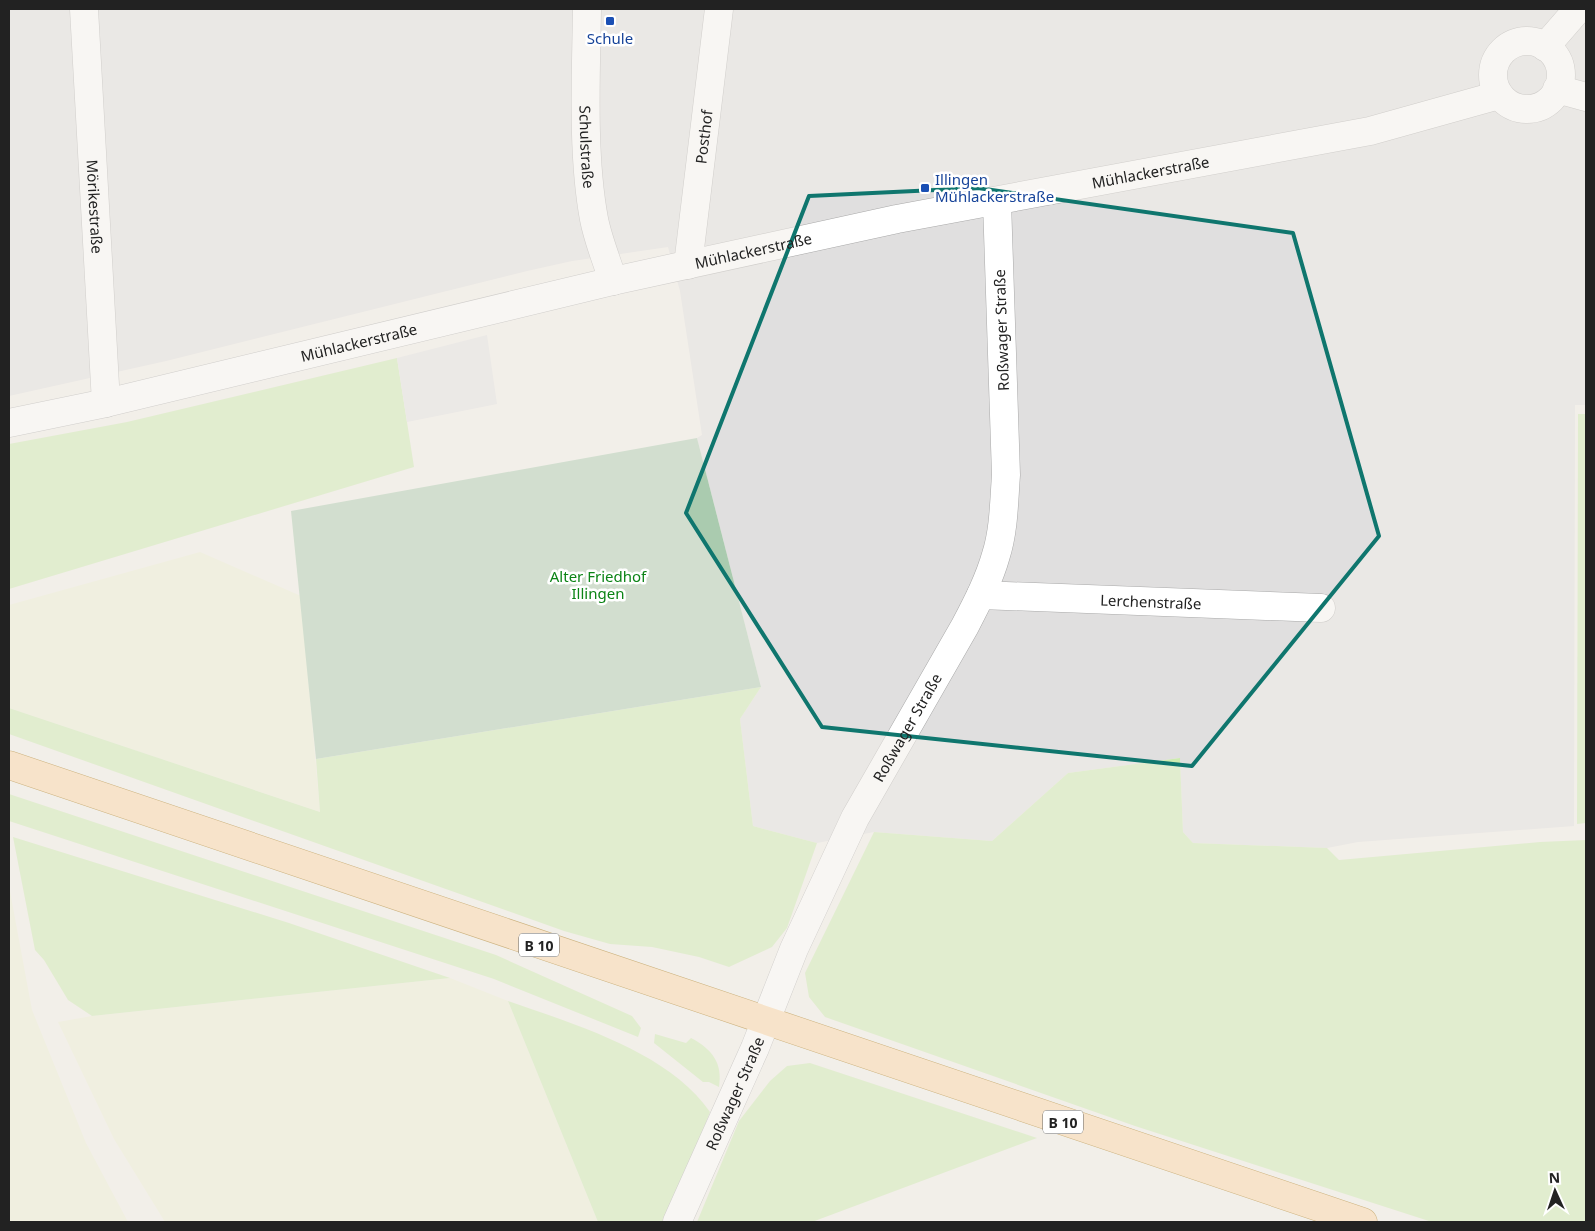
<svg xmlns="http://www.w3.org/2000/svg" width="1595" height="1231" font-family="'Noto Sans',sans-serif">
<rect width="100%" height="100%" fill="#f2efe9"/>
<polygon fill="#e0dfdf" points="9,9 1586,9 1586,405 1575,405 1574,826 1358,842 1327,848 1193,843 1183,832 1180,758 1068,773 992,841 874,832 817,843 753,826 740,719 761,687 697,438 702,435 680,291 668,247 572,261 527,271 166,361 9,396"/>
<g fill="#eef0d5">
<polygon points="200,552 301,596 320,812 9,708 9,605"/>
<polygon points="9,886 32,1010 86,1143 128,1222 9,1222"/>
<polygon points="450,978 508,1001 598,1222 165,1222 114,1139 58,1022 92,1016"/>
</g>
<g fill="#cdebb0">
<polygon points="397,358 414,467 9,589 9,444 127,422"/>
<polygon points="1578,414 1586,414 1586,823 1577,824"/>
<polygon points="761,687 740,719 753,826 817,843 787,928 772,947 729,967 699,957 652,947 610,944 564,931 9,734 9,708 320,812 316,759"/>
<polygon points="1180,758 1183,832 1193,843 1327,848 1339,860 1540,842 1586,840 1586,1222 1432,1222 1135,1126 825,1017 809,997 805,973 874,832 992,841 1068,773"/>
<polygon points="9,794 496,955 632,1016 641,1028 638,1037 494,979 9,821"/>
<polygon points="13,837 289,923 450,978 92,1016 68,1000 44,960 35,950"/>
<path d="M508,1001C574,1024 669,1052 710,1112L667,1222H598Z"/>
<path d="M655,1034L686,1043L691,1038C712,1049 723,1063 719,1087L709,1082H703L654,1043Z"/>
<polygon points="810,1063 1037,1138 812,1222 697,1222 739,1121 770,1081 787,1066"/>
</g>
<polygon fill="#aacbaf" points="697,438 761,687 316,759 291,511"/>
<polygon fill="#e2e2e2" points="487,335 497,404 407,422 397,358"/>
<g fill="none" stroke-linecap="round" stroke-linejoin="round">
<g stroke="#a9a9a9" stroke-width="29">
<g id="minor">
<path id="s1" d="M84,9L106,403"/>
<path id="s2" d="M587,9C586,75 582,155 594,219C598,240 607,261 613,281"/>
<circle cx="1527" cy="75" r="34"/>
<polyline points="1545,47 1578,9"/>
<polyline points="1557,89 1586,97"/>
<path id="s3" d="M688,265L719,9"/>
<path id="s4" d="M9,423L106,403L613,281L897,219L1370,131L1499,95"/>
<path id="s5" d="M981,595L1321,608"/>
<path id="s6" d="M677,1222L755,1048L794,949L855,818L965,626C977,603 989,580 996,555C1004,530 1004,501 1006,475L997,202"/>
</g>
</g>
<g stroke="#a06b00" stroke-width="29">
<polyline id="major" points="9,765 1363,1222"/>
</g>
<use href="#minor" stroke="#fff" stroke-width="28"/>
<use href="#major" stroke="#fcd6a4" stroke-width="28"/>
</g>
<path d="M0 0H1595V1231H0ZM978,188L1293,233L1379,536L1192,766L822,727L686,513L809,196Z" fill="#f2efe9" fill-opacity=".55" fill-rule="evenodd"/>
<path fill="none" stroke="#0f766e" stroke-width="4" stroke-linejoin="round" d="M978,188L1293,233L1379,536L1192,766L822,727L686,513L809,196Z"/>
<g fill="#1a4fb4" stroke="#fff" stroke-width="2">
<rect x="605" y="16" width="10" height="10" rx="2.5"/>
<rect x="920" y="183" width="10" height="10" rx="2.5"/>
</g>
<g text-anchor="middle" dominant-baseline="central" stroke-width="5" stroke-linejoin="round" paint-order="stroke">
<g fill="#fff" stroke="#646464" stroke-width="1">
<rect x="519" y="933.5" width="40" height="23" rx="4"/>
<rect x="1043" y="1110.5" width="40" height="23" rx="4"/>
</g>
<g font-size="14" font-weight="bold" fill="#222">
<text x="539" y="945">B 10</text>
<text x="1063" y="1122">B 10</text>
</g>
<g font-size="15" fill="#164399" stroke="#fff">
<text x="610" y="38">Schule</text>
<text x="935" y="179" text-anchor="start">Illingen<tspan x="935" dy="17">Mühlackerstraße</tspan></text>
</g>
<g font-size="15" fill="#222" stroke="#fff">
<text stroke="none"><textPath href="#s3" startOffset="129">Posthof</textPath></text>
<text stroke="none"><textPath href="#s2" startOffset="138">Schulstraße</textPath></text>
<text stroke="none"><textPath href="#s4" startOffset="1169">Mühlackerstraße</textPath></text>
<text stroke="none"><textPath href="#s1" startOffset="198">Mörikestraße</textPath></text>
<text stroke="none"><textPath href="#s4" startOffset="764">Mühlackerstraße</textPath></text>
<text transform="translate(1001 330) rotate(-92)">Roßwager Straße</text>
<text stroke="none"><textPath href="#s4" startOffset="359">Mühlackerstraße</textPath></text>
<text stroke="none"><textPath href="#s5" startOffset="170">Lerchenstraße</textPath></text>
<text stroke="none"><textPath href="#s6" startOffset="546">Roßwager Straße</textPath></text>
<text stroke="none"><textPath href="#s6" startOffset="141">Roßwager Straße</textPath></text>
</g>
<g font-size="15" fill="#0c8416" stroke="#fff">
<text x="598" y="576">Alter Friedhof<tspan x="598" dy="17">Illingen</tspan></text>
</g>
</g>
<rect width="1595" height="1231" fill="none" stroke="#222222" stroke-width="20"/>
<g transform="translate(1555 1191) rotate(357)" stroke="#ffffff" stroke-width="4" paint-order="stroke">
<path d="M0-4L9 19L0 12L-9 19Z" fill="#222222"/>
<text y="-8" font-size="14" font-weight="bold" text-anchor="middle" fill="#222222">N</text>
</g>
</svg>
